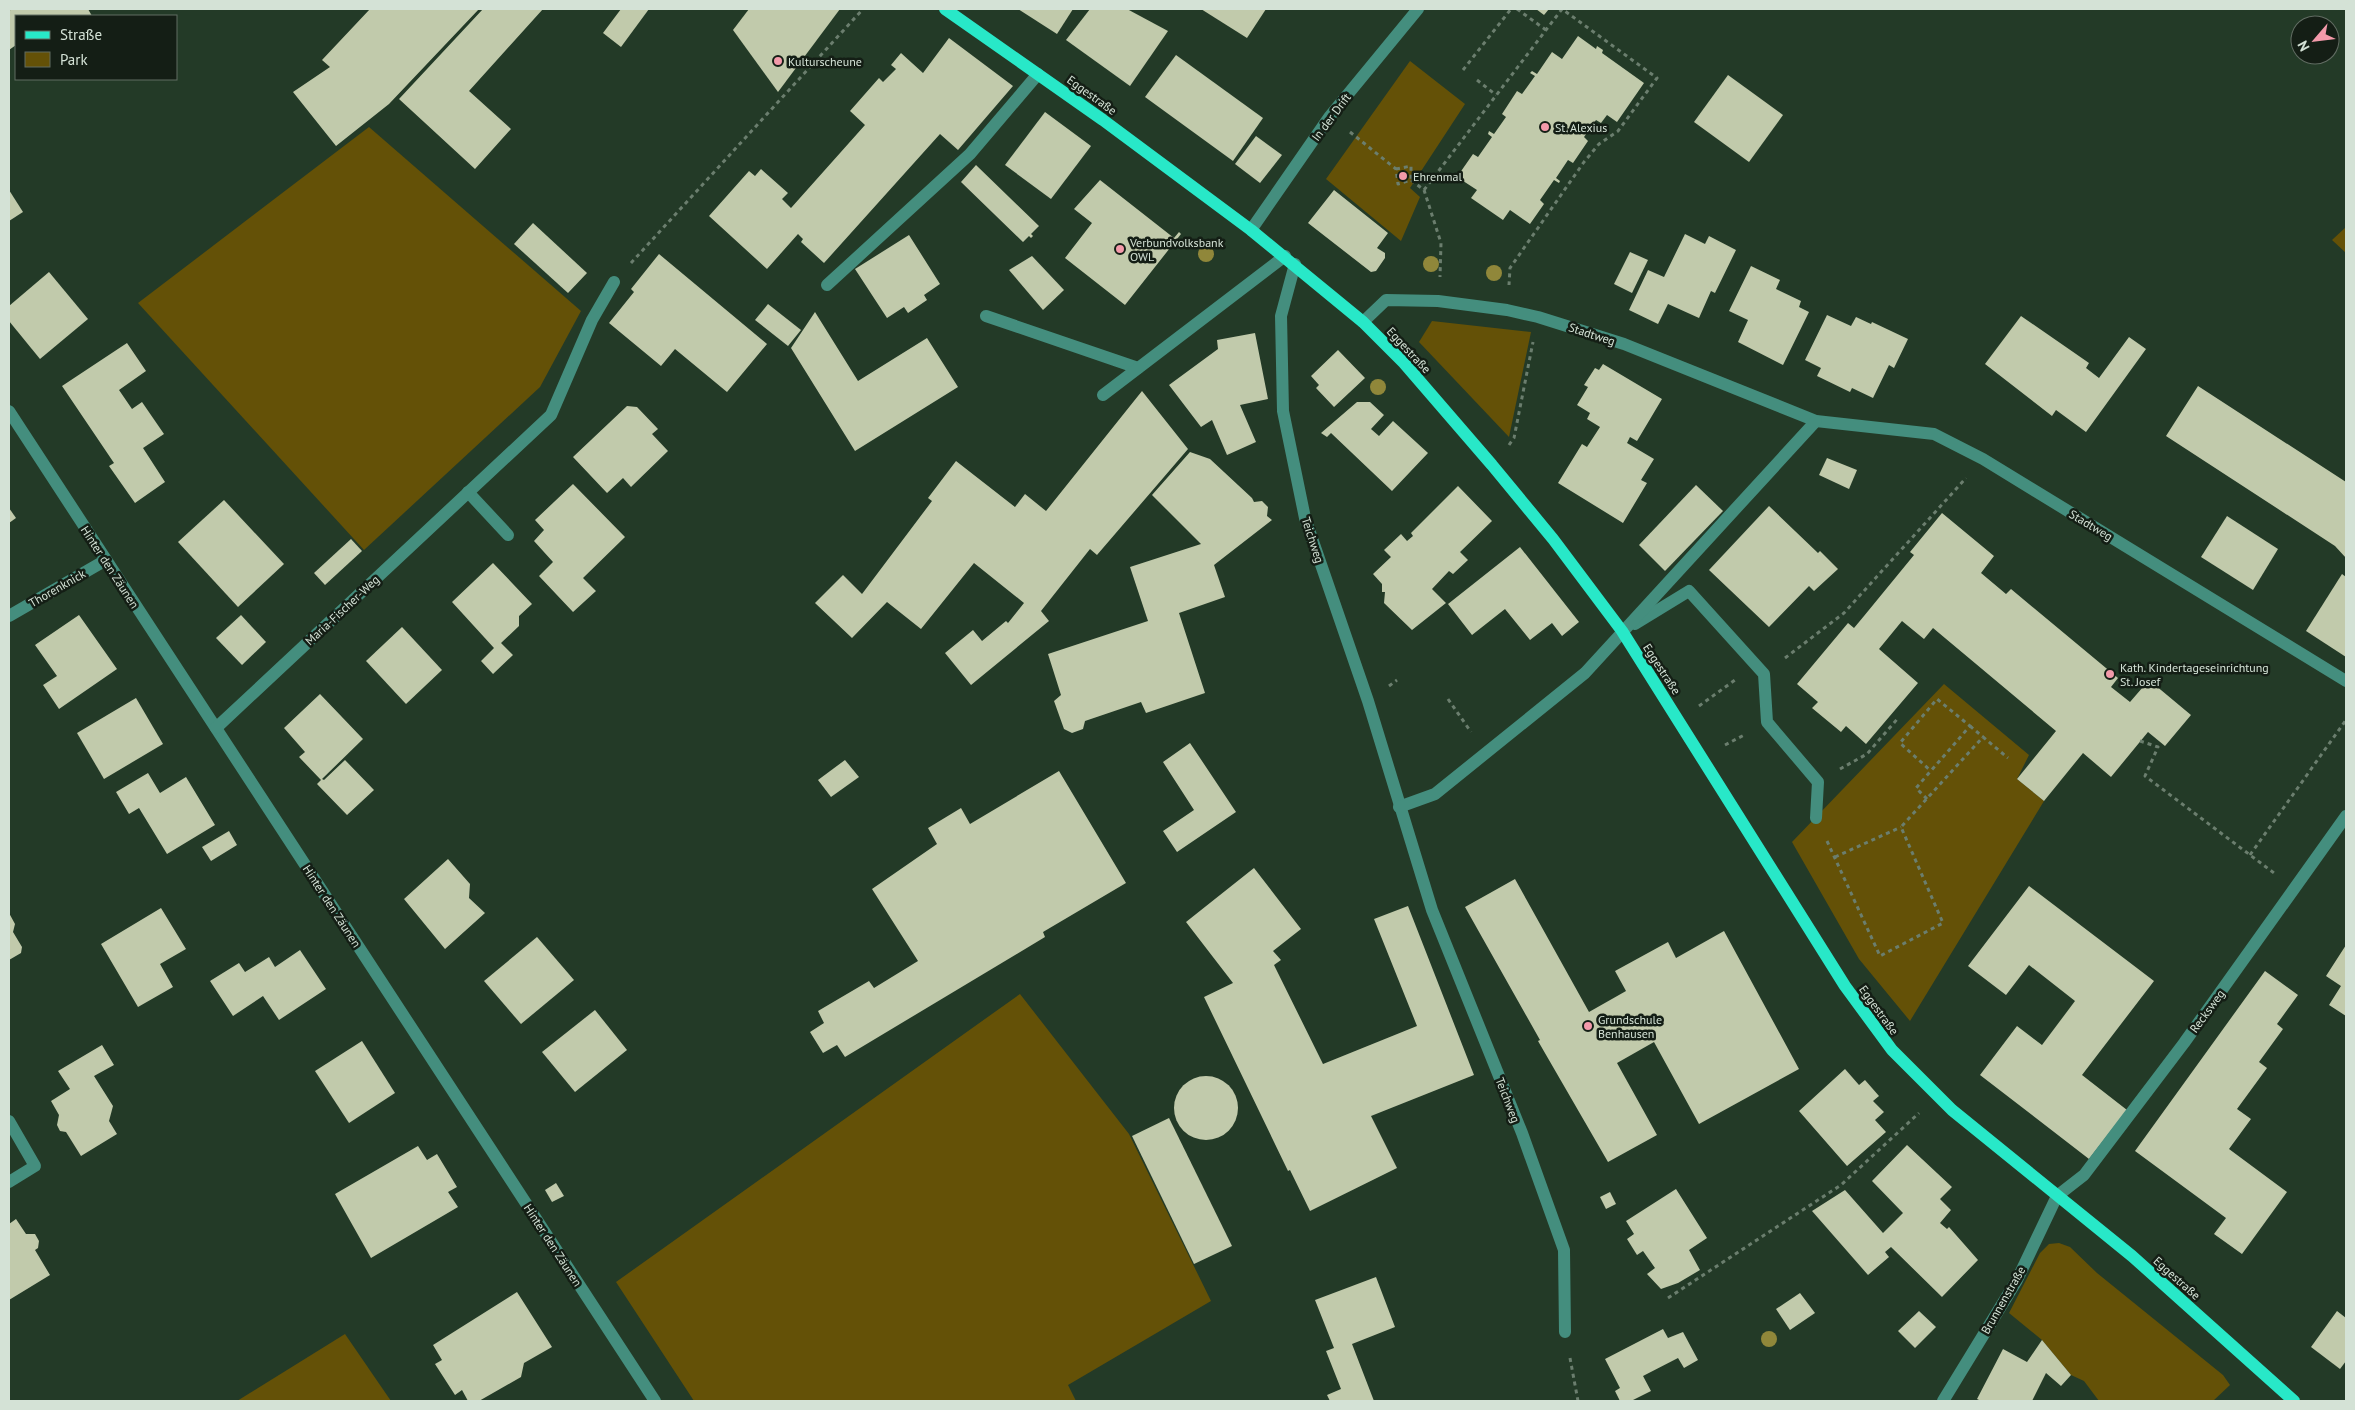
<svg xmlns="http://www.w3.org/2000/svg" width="2355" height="1410" font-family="'PT Sans',sans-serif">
<rect width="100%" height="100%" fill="#233a27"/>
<g fill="#645107">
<polygon points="1410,61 1465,104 1410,188 1420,197 1401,241 1326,179"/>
<polygon points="369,127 581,311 540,387 364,550 138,303"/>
<polygon points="2346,227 2346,253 2332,240"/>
<polygon points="1432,321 1531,332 1509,437 1419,342"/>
<polygon points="1944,684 2029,755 2017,779 2044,801 1910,1021 1859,959 1792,842"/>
<polygon points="1020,994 1129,1134 1211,1301 1068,1385 1076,1401 694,1401 616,1282"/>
<polygon points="2059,1243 2070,1247 2097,1273 2223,1375 2230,1385 2213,1401 2099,1401 2084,1381 2071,1375 2042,1340 2009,1313 2040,1253 2049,1244"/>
<polygon points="345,1334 391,1401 237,1401"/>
</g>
<g fill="#c1caab">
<polygon points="12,9 88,9 92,16 16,16 16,45 9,50 9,11"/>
<polygon points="370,9 479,9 389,104 336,146 293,92 330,67 322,60"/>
<polygon points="483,9 543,9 469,91 511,129 475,169 399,99"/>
<polygon points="621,9 649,9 621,47 603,33"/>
<polygon points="749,9 840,9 778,92 733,30"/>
<polygon points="1018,9 1073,9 1057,34"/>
<polygon points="1090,9 1127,9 1168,31 1130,86 1066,40"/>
<polygon points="1201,9 1266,9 1247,38"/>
<polygon points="1536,9 1549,9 1544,15"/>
<polygon points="1578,36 1596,49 1597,46 1603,50 1602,53 1644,83 1617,122 1607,115 1601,123 1596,120 1584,137 1588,141 1573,163 1568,160 1556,178 1560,181 1559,183 1554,180 1540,200 1544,204 1530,224 1510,210 1503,220 1471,198 1477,190 1457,177 1473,154 1478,157 1492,137 1488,134 1489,131 1494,134 1506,117 1502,114 1517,91 1522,94 1535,76 1530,73 1532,71 1537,74 1552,52 1562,59"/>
<polygon points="949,38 1013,86 958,150 940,134 824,263 801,242 803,239 798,234 767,269 709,216 749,171 755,176 761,169 788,193 782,199 791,208 865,125 850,111 879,78 883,82 896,69 891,65 901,53 923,73"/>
<polygon points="1176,55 1263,118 1233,161 1145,97"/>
<polygon points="1728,75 1783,115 1749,162 1694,122"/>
<polygon points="1045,112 1091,146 1051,199 1005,165"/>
<polygon points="1256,136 1282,155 1260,183 1235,164"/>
<polygon points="976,165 1039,226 1031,234 1033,236 1031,238 1029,236 1023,242 961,182"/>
<polygon points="1100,180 1174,238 1179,232 1181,234 1125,305 1065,258 1092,223 1074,209"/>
<polygon points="9,190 23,212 9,221"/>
<polygon points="1334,190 1388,233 1377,248 1385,253 1385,258 1376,271 1371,272 1308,223"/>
<polygon points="533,223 587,273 568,293 514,244"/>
<polygon points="1685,234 1705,244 1709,236 1736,250 1715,293 1711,291 1699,318 1668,304 1658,324 1629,310 1648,270 1664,277"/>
<polygon points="909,235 940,284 924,295 927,300 908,313 904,307 887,318 855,269"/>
<polygon points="1630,252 1648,260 1632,293 1614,284"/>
<polygon points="659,254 767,344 727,392 675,349 661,366 609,323 634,292 631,289"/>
<polygon points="1032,256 1064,290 1043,310 1009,270"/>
<polygon points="1751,266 1780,280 1776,289 1801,301 1799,307 1809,312 1783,365 1738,342 1748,320 1729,311"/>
<polygon points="49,272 88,319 40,359 9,321 9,306"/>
<polygon points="768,304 801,330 788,346 755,320"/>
<polygon points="815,312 858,381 927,338 958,387 855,451 791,348"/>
<polygon points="1827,315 1851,326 1856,317 1871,324 1872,322 1908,339 1894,368 1889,365 1873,398 1852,388 1850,392 1817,376 1821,368 1805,360"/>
<polygon points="2021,316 2089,363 2086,368 2099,378 2129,337 2146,349 2086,432 2056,410 2052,416 1985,364"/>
<polygon points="1255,333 1268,399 1240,405 1256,442 1227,455 1212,420 1201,427 1169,385 1218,349 1217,340"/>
<polygon points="127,343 146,371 119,390 132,409 142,402 164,434 143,448 165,482 135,503 109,466 114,463 62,386"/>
<polygon points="1338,350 1365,378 1334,407 1316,388 1319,385 1311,376"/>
<polygon points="1603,364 1662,399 1637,441 1630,437 1627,443 1654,459 1641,480 1647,483 1623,523 1558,483 1582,444 1587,447 1600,427 1587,419 1590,413 1577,405 1588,387 1584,385 1595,368 1599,370"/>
<polygon points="2198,386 2346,482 2346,558 2335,546 2166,436"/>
<polygon points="1142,391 1188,449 1097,555 1090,549 1041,611 1049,621 971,685 945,653 973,630 982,641 1006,621 1008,623 1024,603 974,563 921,629 887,602 852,638 815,603 843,575 862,594 932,501 928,498 956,461 1015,507 1025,494 1046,511"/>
<polygon points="1357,402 1370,402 1384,415 1371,429 1379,436 1393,421 1428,453 1392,491 1331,433 1327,437 1321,433"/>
<polygon points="627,406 637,407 658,429 652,434 668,451 631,487 623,478 607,493 573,457"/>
<polygon points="1190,452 1210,459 1252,498 1254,502 1262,501 1268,507 1267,516 1272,520 1214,565 1225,597 1179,613 1205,693 1146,713 1141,702 1085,721 1083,729 1072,733 1064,729 1054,701 1061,695 1048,654 1148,621 1130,567 1201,544 1152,495"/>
<polygon points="1827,458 1857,470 1849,489 1819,475"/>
<polygon points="573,484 625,537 583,578 596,591 573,612 539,576 553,562 534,541 544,530 535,520"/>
<polygon points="1696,485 1723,511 1665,571 1639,545"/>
<polygon points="1458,486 1492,521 1460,552 1468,560 1453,574 1449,571 1432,589 1446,603 1412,630 1384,603 1385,592 1382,592 1382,584 1373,574 1391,557 1384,550 1401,534 1407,541 1413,536 1411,533"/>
<polygon points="224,500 284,564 238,607 178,542"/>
<polygon points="1769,506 1818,553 1820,551 1838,569 1814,591 1809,586 1769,627 1709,570"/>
<polygon points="9,508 16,518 9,523"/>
<polygon points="1942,513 1994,556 1981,573 2006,594 2011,589 2118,678 2111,687 2130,702 2149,680 2191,715 2165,746 2148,732 2111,777 2083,753 2044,801 2017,779 2056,731 1933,628 1924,639 1902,621 1879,649 1918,683 1866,744 1846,726 1841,732 1812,708 1818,702 1797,684 1848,623 1854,628 1864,616 1914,555 1910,552"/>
<polygon points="2227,516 2278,549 2253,590 2201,557"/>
<polygon points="351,539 362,551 325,585 314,573"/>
<polygon points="1520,547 1579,622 1562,636 1552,623 1530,640 1505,609 1472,635 1448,604"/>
<polygon points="493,563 532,604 519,616 519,626 501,643 513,655 493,674 481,661 494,648 452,602"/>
<polygon points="2342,574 2346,577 2346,657 2306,631"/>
<polygon points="79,615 117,669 59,709 43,685 57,676 35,645"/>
<polygon points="241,615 266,642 242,665 216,638"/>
<polygon points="402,627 442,670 406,704 366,661"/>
<polygon points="320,694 363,739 322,779 324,780 345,760 374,790 347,815 317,784 321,780 299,757 305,752 284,728"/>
<polygon points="136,698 163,744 104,779 77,733"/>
<polygon points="1190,743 1236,812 1177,852 1163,831 1194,810 1163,762"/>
<polygon points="845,760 859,777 831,797 818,780"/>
<polygon points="1059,771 1126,883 1043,932 1045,937 845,1057 837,1045 823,1053 810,1032 824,1023 818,1011 869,981 874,988 918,961 872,889 937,844 928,828 961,808 970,824"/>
<polygon points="148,773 160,793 186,777 215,825 167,854 139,808 129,814 116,792"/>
<polygon points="229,831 237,845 211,861 202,847"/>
<polygon points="448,859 470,884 469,898 485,913 445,949 404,899"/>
<polygon points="1254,868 1301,929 1273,951 1281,960 1274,965 1323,1064 1417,1026 1374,919 1408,906 1474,1075 1371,1116 1397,1168 1310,1211 1290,1170 1288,1171 1204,997 1233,983 1186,922"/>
<polygon points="1515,879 1589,1012 1626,991 1615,971 1668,942 1676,958 1724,931 1799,1069 1699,1124 1654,1042 1617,1063 1657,1135 1608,1162 1538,1041 1540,1040 1465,907"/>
<polygon points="2029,886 2154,981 2082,1075 2127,1110 2089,1159 1980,1075 2017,1026 2042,1045 2075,1001 2029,965 2006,995 1968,966"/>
<polygon points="161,908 186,949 160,964 173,987 138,1007 101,944"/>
<polygon points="9,913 15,924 13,932 22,947 21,953 9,960"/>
<polygon points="537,937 574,980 521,1024 484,981"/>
<polygon points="2346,945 2346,1016 2329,1005 2341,986 2326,976"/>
<polygon points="300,950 326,989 279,1020 263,996 233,1016 210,981 239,963 245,972 269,957 275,967"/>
<polygon points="2265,971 2298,995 2277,1024 2283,1029 2259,1062 2267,1068 2237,1109 2251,1119 2229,1149 2287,1192 2242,1254 2214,1234 2226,1218 2135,1151"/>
<polygon points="595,1010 627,1050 575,1092 542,1052"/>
<polygon points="362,1041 395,1093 349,1123 315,1071"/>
<polygon points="102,1045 114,1065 94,1076 113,1106 109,1121 117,1134 81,1156 66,1132 60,1131 57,1125 59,1115 51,1101 70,1089 58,1071"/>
<polygon points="1845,1069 1859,1085 1865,1080 1879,1096 1873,1101 1884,1112 1875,1120 1886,1132 1847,1166 1799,1111"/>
<circle cx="1206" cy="1108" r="32"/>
<polygon points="1169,1118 1232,1246 1194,1264 1132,1136"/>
<polygon points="1907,1145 1952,1187 1940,1199 1951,1210 1940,1223 1947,1229 1949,1227 1978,1260 1942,1297 1891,1247 1885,1252 1889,1257 1868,1275 1812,1211 1845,1190 1883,1233 1903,1213 1872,1181"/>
<polygon points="418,1146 427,1160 437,1154 457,1187 448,1192 458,1207 371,1258 335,1194"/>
<polygon points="556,1183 564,1196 552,1202 545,1190"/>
<polygon points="1676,1189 1707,1238 1689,1250 1700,1270 1678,1283 1661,1289 1647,1274 1655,1268 1643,1251 1637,1255 1627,1239 1634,1234 1626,1221"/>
<polygon points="1610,1192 1616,1204 1606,1209 1600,1197"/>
<polygon points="16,1219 26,1234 35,1234 39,1241 38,1248 35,1250 50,1275 9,1300 9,1224"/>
<polygon points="1376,1277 1395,1327 1352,1344 1374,1401 1330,1401 1327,1395 1341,1389 1326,1351 1334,1348 1315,1300"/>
<polygon points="517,1292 552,1347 524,1363 521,1377 479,1401 468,1401 462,1390 455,1395 435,1364 442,1360 433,1345"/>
<polygon points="1800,1293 1815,1313 1790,1330 1776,1309"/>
<polygon points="1919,1311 1936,1327 1915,1348 1898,1331"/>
<polygon points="2337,1311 2346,1318 2346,1361 2340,1369 2311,1347"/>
<polygon points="1663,1329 1668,1338 1683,1332 1698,1360 1684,1368 1678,1358 1643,1376 1651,1391 1631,1401 1620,1401 1615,1391 1620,1388 1605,1359"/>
<polygon points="2042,1340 2071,1375 2061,1386 2046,1373 2032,1401 1981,1401 1977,1399 2003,1349 2027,1362"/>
</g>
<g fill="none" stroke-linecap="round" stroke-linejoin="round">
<g stroke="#6b7e6e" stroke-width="3" stroke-dasharray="4 4" stroke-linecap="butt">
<polyline points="1517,9 1546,30"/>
<polyline points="1463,70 1511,9"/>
<polyline points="1477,80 1496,95"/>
<polyline points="1350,132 1396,169 1398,184 1411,180 1424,190 1441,243 1440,277"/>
<polyline points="1396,169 1411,166 1411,180"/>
<polyline points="1424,190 1562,9 1657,78 1618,131 1599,144 1584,162 1510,268 1509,285"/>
<polyline points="631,263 863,9"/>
<polyline points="1509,445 1514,438 1533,342"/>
<polyline points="1785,658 1844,613 1966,478"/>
<polyline points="1389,686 1397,680"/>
<polyline points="1448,699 1471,732"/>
<polyline points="1699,706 1735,680"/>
<polyline points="1970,726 1983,737"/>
<polyline points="2140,741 2158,747 2145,776 2274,873"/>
<polyline points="1725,745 1746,734"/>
<polyline points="1840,769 1867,754 1899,717"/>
<polyline points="1927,799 1916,788 1970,726 1937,699 1900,743 1931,771"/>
<polyline points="1827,841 1880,956 1943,923 1901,827 1983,737 2008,758"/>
<polyline points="2250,855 2346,720"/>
<polyline points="1835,857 1901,827"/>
<polyline points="1668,1298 1841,1185 1919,1113"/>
<polyline points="1570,1358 1578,1401"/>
</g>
<g stroke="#448e7e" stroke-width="12">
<polyline points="1251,230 1330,116 1418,9"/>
<polyline points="1295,264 1281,316 1283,411 1305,518 1368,701 1432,910 1522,1133 1564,1250 1565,1332"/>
<polyline points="827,285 970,154 1038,74"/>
<polyline points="986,316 1138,368"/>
<polyline points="1363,322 1386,300 1438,301 1507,310 1538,317 1624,344 1816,421 1934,434 1983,459 2346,681"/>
<polyline points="1103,395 1285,256"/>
<polyline points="9,411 655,1401"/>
<polyline points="468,492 508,535"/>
<polyline points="9,616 106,560"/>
<polyline points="1635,624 1689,591 1764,674 1767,722 1818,782 1816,818"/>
<polyline points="216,728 551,415 592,320 614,282"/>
<polyline points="1399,807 1435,794 1585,673 1816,421"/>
<polyline points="9,1121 35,1166 9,1182"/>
<polyline points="1943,1401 2017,1280 2057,1196 2084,1175 2184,1043 2346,816"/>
</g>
<polyline stroke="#28e8c8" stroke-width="12" points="945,9 1103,120 1251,230 1363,322 1404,363 1492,465 1553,539 1622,631 1845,986 1892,1050 1952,1110 2132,1256 2294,1401"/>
</g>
<g fill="#90873a">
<circle cx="1206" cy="254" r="8"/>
<circle cx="1431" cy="264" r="8"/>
<circle cx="1494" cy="273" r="8"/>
<circle cx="1378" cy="387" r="8"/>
<circle cx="1769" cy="1339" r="8"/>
</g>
<g fill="#f39aaa" stroke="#141e15" stroke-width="2">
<circle cx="778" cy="61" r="5"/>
<circle cx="1545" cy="127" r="5"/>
<circle cx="1403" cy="176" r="5"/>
<circle cx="1120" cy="249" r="5"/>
<circle cx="2110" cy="674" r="5"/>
<circle cx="1588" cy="1026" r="5"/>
</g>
<g text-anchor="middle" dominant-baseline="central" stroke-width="5" stroke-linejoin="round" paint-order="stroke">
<g font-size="12" fill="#d4e2d6" stroke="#141e15" text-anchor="start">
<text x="788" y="61">Kulturscheune</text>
<text x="1555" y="127">St. Alexius</text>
<text x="1413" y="176">Ehrenmal</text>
<text x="1130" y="242">Verbundvolksbank<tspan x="1130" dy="14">OWL</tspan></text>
<text x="2120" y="667">Kath. Kindertageseinrichtung<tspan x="2120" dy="14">St. Josef</tspan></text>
<text x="1598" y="1019">Grundschule<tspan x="1598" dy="14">Benhausen</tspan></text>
</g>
<g font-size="12" fill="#d4e2d6" stroke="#141e15">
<text transform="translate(1092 95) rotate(36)">Eggestraße</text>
<text transform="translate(1331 117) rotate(-53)">In der Drift</text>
<text transform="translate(1592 334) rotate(18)">Stadtweg</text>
<text transform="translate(1409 350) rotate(47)">Eggestraße</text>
<text transform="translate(2091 525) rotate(31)">Stadtweg</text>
<text transform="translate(1313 540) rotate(72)">Teichweg</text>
<text transform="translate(110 567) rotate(57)">Hinter den Zäunen</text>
<text transform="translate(57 588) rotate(-30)">Thorenknick</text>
<text transform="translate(342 610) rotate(-43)">Maria-Fischer-Weg</text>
<text transform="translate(1662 669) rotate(57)">Eggestraße</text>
<text transform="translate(332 906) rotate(57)">Hinter den Zäunen</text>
<text transform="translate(1879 1010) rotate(54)">Eggestraße</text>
<text transform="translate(2207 1011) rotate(-54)">Recksweg</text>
<text transform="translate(1508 1100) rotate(69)">Teichweg</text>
<text transform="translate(553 1245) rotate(57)">Hinter den Zäunen</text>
<text transform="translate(2177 1278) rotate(42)">Eggestraße</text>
<text transform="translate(2003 1300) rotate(-60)">Brunnenstraße</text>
</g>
</g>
<rect width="2355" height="1410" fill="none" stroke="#d4e2d6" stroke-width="20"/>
<rect x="15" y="15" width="162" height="65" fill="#141e15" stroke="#616c62"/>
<rect x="25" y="31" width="25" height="8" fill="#28e8c8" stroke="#616c62"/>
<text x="60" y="40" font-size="15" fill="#d4e2d6">Straße</text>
<rect x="25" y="52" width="25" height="15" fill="#645107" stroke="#616c62"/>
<text x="60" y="65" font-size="15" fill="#d4e2d6">Park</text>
<g transform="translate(2315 40) rotate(242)"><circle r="24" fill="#141e15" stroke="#616c62"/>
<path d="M0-4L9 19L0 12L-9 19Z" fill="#f39aaa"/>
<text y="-8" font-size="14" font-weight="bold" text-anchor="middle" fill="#d4e2d6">N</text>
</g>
</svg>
